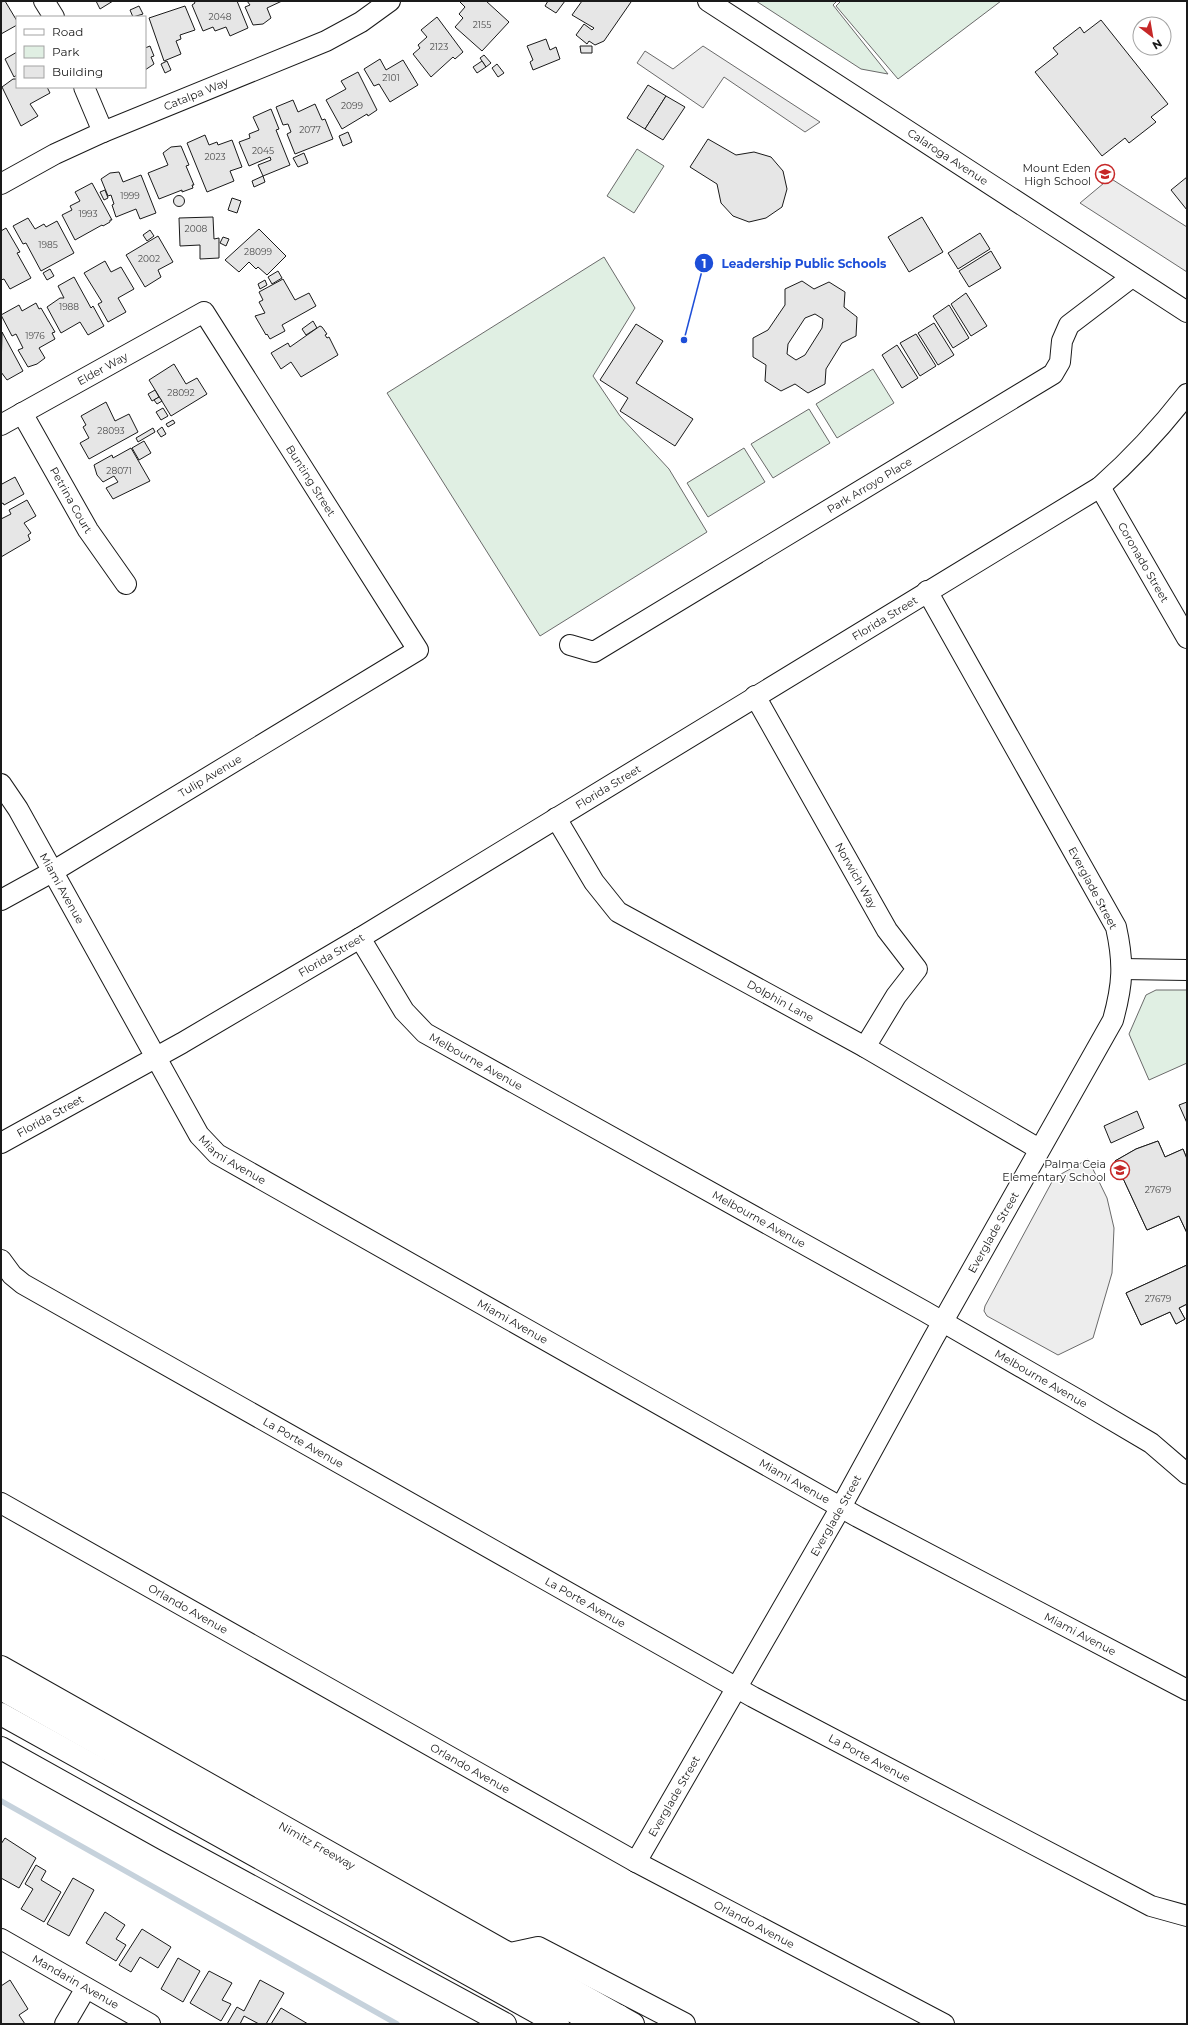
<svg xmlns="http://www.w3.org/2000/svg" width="1188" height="2025" font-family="Montserrat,sans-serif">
<rect width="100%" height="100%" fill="#fff"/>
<g fill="#e0efe3" stroke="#6a6a6a">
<polygon points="756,1 837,1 833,5 888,74 861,69"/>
<polygon points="841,1 1001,1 898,79 836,6"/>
<polygon points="637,149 664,166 634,213 607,196"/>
<polygon points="604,257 635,308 593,376 620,416 669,469 707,532 540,636 387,393"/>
<polygon points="873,369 894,403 837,438 816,404"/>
<polygon points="809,409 830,443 773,478 751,444"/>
<polygon points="744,448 765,482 708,517 687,483"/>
<polygon points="1156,990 1187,990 1187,1063 1149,1080 1129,1034 1146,995"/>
</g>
<g fill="#ededed" stroke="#6a6a6a">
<polygon points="703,46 820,122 805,132 724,77 703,108 637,63 645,51 673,69"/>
<polygon points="1110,178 1187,227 1187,272 1080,203"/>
<polygon points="1088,1159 1107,1198 1114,1228 1112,1273 1093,1338 1058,1355 987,1316 984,1311 985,1306 1054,1178"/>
</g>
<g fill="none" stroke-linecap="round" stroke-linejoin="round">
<polyline stroke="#c6d2dc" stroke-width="5.5" points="1,1801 397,2024"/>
</g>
<g fill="#e6e6e6" stroke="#1a1a1a" fill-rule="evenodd">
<polygon points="5,1 17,21 17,25 1,34 1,2"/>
<polygon points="96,1 113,1 100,9"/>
<polygon points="194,1 237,1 248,28 230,36 226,27 215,31 213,27 203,31 192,5 195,3"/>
<polygon points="247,1 282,1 267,8 271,18 263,24 253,25 245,7 250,5"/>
<polygon points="459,1 486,1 509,22 482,51 455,27 463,18 459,14 465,7"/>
<polygon points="548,1 565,1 556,13 545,6"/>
<polygon points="582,1 630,1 631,2 604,41 595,45 589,41 587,44 576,35 584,24 592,30 594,28 572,15"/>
<polygon points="139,6 143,14 133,17 130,10"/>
<polygon points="185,6 195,30 180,35 181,39 176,41 181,54 164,61 149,18"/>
<polygon points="437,17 463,52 455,59 453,57 431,77 413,54 420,48 418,45 427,37 421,30"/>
<polygon points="1101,20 1168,104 1151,117 1156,122 1129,143 1125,138 1102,156 1035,72 1058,54 1053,48 1080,27 1084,33"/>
<polygon points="546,39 550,50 556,47 560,59 533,70 530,62 533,60 527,46"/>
<polygon points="150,46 154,56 151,57 154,64 145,70 145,48"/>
<polygon points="580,46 592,46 592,53 581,53"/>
<polygon points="17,52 17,75 14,77 5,59"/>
<polygon points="484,55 491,63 486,67 480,58"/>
<polygon points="380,59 386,70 403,60 418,85 390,102 379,84 374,86 364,69"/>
<polygon points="167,61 171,70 165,73 161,64"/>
<polygon points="482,61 486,67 477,73 473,67"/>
<polygon points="497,64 504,73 498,77 492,68"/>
<polygon points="358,72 377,110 368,116 367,114 342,129 326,100 346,89 341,81"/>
<polygon points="13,79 17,79 17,87 47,87 50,93 30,104 38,116 21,126 2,87"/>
<polygon points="648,85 666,96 645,129 627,118"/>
<polygon points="666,96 685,107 663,140 645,129"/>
<polygon points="293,100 298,112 315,104 322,120 325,119 333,139 295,154 287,134 291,132 288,124 283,125 276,107"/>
<polygon points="271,109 279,129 276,130 290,165 263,176 258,165 271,160 270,157 249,166 239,142 250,138 249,134 259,130 253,117"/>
<polygon points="348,132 352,142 343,146 339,136"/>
<polygon points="205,135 209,145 217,142 218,145 232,140 242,167 230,171 234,181 207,192 187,143"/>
<polygon points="708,139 736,155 754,152 771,157 783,171 787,189 782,207 766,218 749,222 733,216 721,203 717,184 690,167"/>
<polygon points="181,146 189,165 186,166 194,185 192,185 193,188 182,192 182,190 159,199 148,173 168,165 163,153 171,147"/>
<polygon points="304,153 308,163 298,167 293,158"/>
<polygon points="119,172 123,182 141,175 156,213 140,219 136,209 116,217 112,205 114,204 111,195 108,196 101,179 110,173"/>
<polygon points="263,176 265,182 254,187 252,181"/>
<polygon points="1187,177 1187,210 1171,190"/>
<polygon points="92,183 112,220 110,220 110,222 103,226 102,225 75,240 62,215 72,210 70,206 80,201 75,192"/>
<polygon points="105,190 108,198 104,200 100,192"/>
<circle cx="179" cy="201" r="5.5"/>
<polygon points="232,198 241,201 237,213 228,210"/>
<polygon points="213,217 214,239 219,238 219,258 200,259 200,245 180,246 179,218"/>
<polygon points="922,217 943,252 909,272 888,237"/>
<polygon points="28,218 35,229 44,224 46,227 57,221 74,253 41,271 26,243 23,244 13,226"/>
<polygon points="6,228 20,252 17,253 31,278 10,289 4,279 1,280 1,231"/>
<polygon points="259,229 286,256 267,275 258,267 256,269 249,262 239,272 225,260"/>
<polygon points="150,230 154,236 147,241 143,235"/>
<polygon points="980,233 990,249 958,269 948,253"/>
<polygon points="158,236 173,262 158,270 161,277 145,287 126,255"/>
<polygon points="223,237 229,239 226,246 220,243"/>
<polygon points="991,251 1001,268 969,287 959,271"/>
<polygon points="105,261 111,272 121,267 134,289 118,298 126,312 108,322 98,304 102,302 84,273"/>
<polygon points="50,269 54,276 47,280 43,273"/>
<polygon points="278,271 282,278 272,284 268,277"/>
<polygon points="74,277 91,308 93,306 104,326 88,335 80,322 61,333 47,307 60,298 64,298 58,286"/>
<polygon points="283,279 295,300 309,293 316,306 282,325 285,331 270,339 267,334 266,335 255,316 265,313 259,302 263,300 259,292"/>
<polygon points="265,280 267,285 260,289 258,284"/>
<path d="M802,281L814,289L829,282L845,292L844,307L857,317L856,336L842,343L826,369L825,384L808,393L795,384L781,391L765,381L766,365L753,357V338L768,330L785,305V289ZM815,314L823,319L822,328L805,355L796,360L787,354L788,344L805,318Z"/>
<polygon points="966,293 987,326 971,336 951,304"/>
<polygon points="36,303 39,309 41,308 55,332 52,333 55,339 39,348 45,358 37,364 28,367 18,350 23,348 16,334 12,336 1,315 19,305 22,311"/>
<polygon points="949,305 969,338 953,348 933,316"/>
<polygon points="313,321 317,328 306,335 302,329"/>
<polygon points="934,323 954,355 938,365 918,333"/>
<polygon points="636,324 663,341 636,383 693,419 675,446 620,411 628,398 600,380"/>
<polygon points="320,326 322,327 327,334 325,335 327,338 329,337 338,355 301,377 291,362 281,369 271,353 288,343 290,347"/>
<polygon points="2,332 23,371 7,380 1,372"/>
<polygon points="916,334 936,366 920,376 900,343"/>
<polygon points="897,345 918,378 902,388 882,355"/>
<polygon points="174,364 186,384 197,378 207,394 171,416 149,380"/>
<polygon points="155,390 159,397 152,401 148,394"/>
<polygon points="159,397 162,401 157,404 154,400"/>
<polygon points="106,402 115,421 129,414 138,432 89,459 80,443 89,438 83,427 86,425 81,416"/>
<polygon points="163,408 168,416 161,420 156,412"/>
<polygon points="173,420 175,423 168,427 166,424"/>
<polygon points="162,427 166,434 161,437 157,431"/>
<polygon points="153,428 155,432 138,442 136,438"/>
<polygon points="144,441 151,453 139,460 132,448"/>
<polygon points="131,448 150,481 113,499 106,488 118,482 114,476 103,482 97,475 94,465 112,455 113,458"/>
<polygon points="15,477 24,494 4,505 3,503 1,504 1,483 2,484"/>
<polygon points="27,500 36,516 24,523 31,533 28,535 30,540 1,557 1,519 11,514 9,510"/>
<polygon points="1187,1102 1187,1123 1179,1105"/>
<polygon points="1137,1111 1144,1128 1111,1143 1104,1126"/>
<polygon points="1158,1141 1165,1157 1183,1149 1187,1159 1187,1233 1179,1216 1147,1230 1115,1161 1136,1149"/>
<polygon points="1158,1141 1165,1157 1183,1149 1187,1159 1187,1233 1179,1216 1147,1230 1115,1161 1136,1149"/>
<polygon points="1187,1265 1187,1304 1179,1308 1185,1319 1176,1324 1170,1312 1141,1325 1126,1293"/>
<polygon points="1187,1265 1187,1304 1179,1308 1185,1319 1176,1324 1170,1312 1141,1325 1126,1293"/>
<polygon points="5,1838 36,1858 19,1888 1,1878 1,1844"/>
<polygon points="36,1865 46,1871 41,1880 61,1892 44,1922 21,1909 33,1889 25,1884"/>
<polygon points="73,1878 94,1890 69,1936 47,1924"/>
<polygon points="105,1912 125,1925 116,1939 126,1945 116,1961 86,1943"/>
<polygon points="142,1929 171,1947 158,1968 140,1957 131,1972 119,1965"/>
<polygon points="178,1958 200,1971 183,2002 161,1989"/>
<polygon points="209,1971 232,1983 222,2000 231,2004 221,2021 190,2003"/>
<polygon points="10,1980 28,2009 19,2015 25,2024 1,2024 1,1986"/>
<polygon points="260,1980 284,1993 266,2024 259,2024 244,2016 240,2024 227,2024 237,2007 244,2011"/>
<polygon points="281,2008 308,2024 271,2024"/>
</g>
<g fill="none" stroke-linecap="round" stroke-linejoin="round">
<g stroke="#1a1a1a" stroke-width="22">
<g id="minor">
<polyline points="44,1 54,17"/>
<path id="s1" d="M708,1L1187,312"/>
<polyline points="84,87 103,132"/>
<path id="s2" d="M1,184L55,154L103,132L326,41L361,22L390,1"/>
<path id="s3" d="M22,413L88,530L126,584"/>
<path id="s4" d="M1,425L204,312L418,650L52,872L1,900"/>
<path id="s5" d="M1100,487L1187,638"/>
<path id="s6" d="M570,645L594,652L1053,374L1060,362L1062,341L1069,325L1132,277"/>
<path id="s7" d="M755,696L887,930L917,969L896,996L865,1047"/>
<path id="s8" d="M1,784L18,809L199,1135L217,1154L858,1517L1187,1690"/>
<path id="s9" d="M556,818L594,882L618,912L865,1047L1039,1149"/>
<path id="s10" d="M360,938L404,1011L425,1033L924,1311L1080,1401L1151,1443L1187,1474"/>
<polyline points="1122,969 1187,970"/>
<path id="s11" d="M1,1143L182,1043L360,938L1100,487C1134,457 1159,430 1187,394"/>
<path id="s12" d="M1,1260L12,1275L23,1284L753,1697L1151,1906L1187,1916"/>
<path id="s13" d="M1,1503L636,1862L944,2024"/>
<path id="s14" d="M636,1862L841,1507L933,1339L1113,1020C1123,984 1124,963 1116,927L927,591"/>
<path id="s15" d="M1,1939L150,2024"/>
<polyline points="65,2024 86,1988"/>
</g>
</g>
<g stroke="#1a1a1a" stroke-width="24">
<g id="highway">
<path id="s16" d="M1,1667L633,2024"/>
<polyline points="1,1689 590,2021 619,2016"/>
<polyline points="1,1714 558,2024"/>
<polyline points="1,1748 164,1839 505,2024"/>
<polyline points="510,1954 538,1948 684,2024"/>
</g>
</g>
<use href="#minor" stroke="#fff" stroke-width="20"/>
<use href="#highway" stroke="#fff" stroke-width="22"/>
</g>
<defs>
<g id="school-ring" transform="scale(1)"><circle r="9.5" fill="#fff" stroke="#c62828" stroke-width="1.5"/><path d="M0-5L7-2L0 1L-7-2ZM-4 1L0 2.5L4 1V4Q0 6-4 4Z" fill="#c62828"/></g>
</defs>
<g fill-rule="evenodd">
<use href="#school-ring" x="1105" y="174"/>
<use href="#school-ring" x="1120" y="1170"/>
</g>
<g text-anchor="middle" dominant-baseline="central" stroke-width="3" stroke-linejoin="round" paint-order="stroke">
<g font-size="9" fill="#4d4d4d">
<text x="220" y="16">2048</text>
<text x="482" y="24">2155</text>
<text x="439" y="46">2123</text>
<text x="391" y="77">2101</text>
<text x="352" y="105">2099</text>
<text x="310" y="129">2077</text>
<text x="263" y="150">2045</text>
<text x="215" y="156">2023</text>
<text x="130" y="195">1999</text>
<text x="88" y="213">1993</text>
<text x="196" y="228">2008</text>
<text x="48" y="244">1985</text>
<text x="258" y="251">28099</text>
<text x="149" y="258">2002</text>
<text x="69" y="306">1988</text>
<text x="35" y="335">1976</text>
<text x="181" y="392">28092</text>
<text x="111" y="430">28093</text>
<text x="119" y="470">28071</text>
<text x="1158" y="1189">27679</text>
<text x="1158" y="1298">27679</text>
</g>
<g font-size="11" fill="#1a1a1a" stroke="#fff">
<text stroke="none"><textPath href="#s2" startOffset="215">Catalpa Way</textPath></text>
<text stroke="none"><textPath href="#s1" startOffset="286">Calaroga Avenue</textPath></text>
<text stroke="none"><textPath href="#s4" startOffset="116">Elder Way</textPath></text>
<text stroke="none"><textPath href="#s4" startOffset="432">Bunting Street</textPath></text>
<text stroke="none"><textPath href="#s6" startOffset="347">Park Arroyo Place</textPath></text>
<text stroke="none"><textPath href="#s3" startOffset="100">Petrina Court</textPath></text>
<text stroke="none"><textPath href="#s5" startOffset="87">Coronado Street</textPath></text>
<text stroke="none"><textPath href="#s11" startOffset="1028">Florida Street</textPath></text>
<text transform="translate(210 776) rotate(-31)">Tulip Avenue</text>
<text stroke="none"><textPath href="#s11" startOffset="704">Florida Street</textPath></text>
<text stroke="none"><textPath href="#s7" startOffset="206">Norwich Way</textPath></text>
<text transform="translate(1093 888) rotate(62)">Everglade Street</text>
<text stroke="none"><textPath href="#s8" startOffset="121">Miami Avenue</textPath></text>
<text stroke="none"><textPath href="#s11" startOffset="380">Florida Street</textPath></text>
<text stroke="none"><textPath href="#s9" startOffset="298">Dolphin Lane</textPath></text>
<text stroke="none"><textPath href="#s10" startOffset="174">Melbourne Avenue</textPath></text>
<text stroke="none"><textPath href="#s11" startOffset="56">Florida Street</textPath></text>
<text stroke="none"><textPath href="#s8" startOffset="445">Miami Avenue</textPath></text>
<text stroke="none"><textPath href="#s10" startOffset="498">Melbourne Avenue</textPath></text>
<text stroke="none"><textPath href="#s14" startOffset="724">Everglade Street</textPath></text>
<text stroke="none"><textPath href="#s8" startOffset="769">Miami Avenue</textPath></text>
<text stroke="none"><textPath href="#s10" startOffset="822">Melbourne Avenue</textPath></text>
<text stroke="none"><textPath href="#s12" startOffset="355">La Porte Avenue</textPath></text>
<text stroke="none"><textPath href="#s8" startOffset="1093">Miami Avenue</textPath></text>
<text stroke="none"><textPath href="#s14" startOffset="400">Everglade Street</textPath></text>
<text stroke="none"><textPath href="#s12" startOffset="679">La Porte Avenue</textPath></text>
<text stroke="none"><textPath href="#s13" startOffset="215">Orlando Avenue</textPath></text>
<text stroke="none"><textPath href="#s8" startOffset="1417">Miami Avenue</textPath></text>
<text stroke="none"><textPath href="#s12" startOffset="1003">La Porte Avenue</textPath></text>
<text stroke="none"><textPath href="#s13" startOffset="539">Orlando Avenue</textPath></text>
<text stroke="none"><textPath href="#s14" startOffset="76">Everglade Street</textPath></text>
<text stroke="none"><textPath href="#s16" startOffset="363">Nimitz Freeway</textPath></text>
<text stroke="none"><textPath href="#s13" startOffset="863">Orlando Avenue</textPath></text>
<text stroke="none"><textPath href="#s15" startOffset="86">Mandarin Avenue</textPath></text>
</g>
<g font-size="11" fill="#1a1a1a" stroke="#fff" text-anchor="end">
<text x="1091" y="168">Mount Eden<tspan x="1091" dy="13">High School</tspan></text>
<text x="1106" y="1164">Palma Ceia<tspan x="1106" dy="13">Elementary School</tspan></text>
</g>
</g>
<path fill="none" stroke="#1d4ed8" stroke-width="1.5" d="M684 340L704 263"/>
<g fill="#1d4ed8" stroke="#fff" stroke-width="1.5">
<circle cx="684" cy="340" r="4"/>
<circle cx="704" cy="263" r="10"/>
</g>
<g font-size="12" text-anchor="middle" font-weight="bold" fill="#fff">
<text x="704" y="268">1</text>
</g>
<g font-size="12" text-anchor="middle" font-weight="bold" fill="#1d4ed8" stroke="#fff" stroke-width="3" stroke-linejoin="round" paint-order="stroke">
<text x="804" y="268">Leadership Public Schools</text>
</g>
<rect width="1188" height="2025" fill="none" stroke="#1a1a1a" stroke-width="4"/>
<rect x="16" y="16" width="130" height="72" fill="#ffffff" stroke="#a3a3a3"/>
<rect x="24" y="29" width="20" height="6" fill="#ffffff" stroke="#a3a3a3"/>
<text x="52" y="36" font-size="12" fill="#1a1a1a">Road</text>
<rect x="24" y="46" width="20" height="12" fill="#e0efe3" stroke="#a3a3a3"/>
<text x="52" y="56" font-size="12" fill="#1a1a1a">Park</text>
<rect x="24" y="66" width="20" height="12" fill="#e6e6e6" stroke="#a3a3a3"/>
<text x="52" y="76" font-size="12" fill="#1a1a1a">Building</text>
<g transform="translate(1152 36) rotate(149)"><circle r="19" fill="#ffffff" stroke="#a3a3a3"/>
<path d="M0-3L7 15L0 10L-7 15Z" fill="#c62828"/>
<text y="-6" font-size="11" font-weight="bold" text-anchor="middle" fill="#1a1a1a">N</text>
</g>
</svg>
